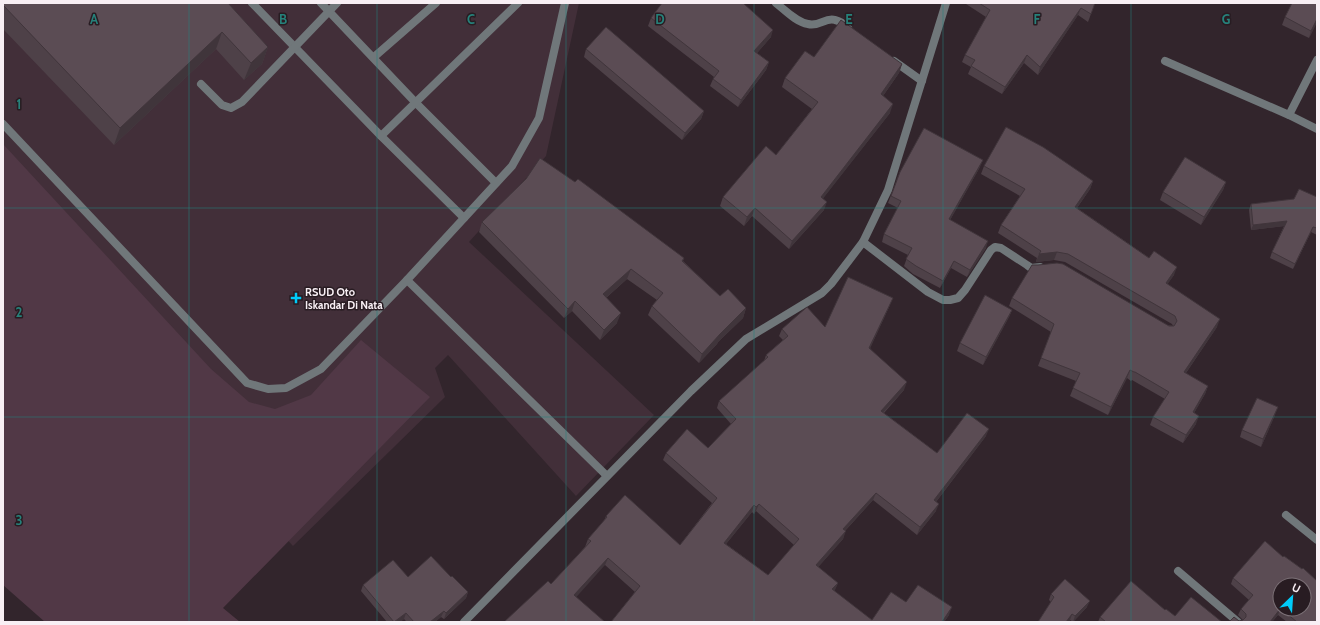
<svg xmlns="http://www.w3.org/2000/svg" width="1320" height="625" font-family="Cabin,sans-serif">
<rect width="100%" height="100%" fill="#32252c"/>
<polygon fill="#422f39" points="3,3 579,3 546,156 469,242 654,415 576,496 448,355 435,368 445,397 293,546 3,234"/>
<polygon fill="#513846" points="3,144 211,369 249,402 275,409 311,395 361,340 430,397 223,608 240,622 45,622 3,585"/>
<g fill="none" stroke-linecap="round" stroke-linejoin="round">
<g stroke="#70777a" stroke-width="8">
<polyline points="252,3 381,136 464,218"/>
<polyline points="321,3 416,103 496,183"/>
<polyline points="565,3 539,118 512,166 407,280 607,476"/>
<polyline points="374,57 436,3"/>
<polyline points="201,84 222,105 231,108 242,102 337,3"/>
<polyline points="3,124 247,383 268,389 286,388 321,369 407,280"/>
<polyline points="381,136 518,3"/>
</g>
<g stroke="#70777a" stroke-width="8">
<path d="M776,3C785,10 796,22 808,24C820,27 825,17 835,20C840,21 845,25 848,28"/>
<polyline points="894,61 922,81"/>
<polyline points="1165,61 1289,115 1317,129"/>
<polyline points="1289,115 1317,60"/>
<polyline points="863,242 928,292 943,300 950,300 958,298 965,290 991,250 995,247 1001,248 1027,265 1031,268 1040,267"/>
<polyline points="1286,515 1317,540"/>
<polyline points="1178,571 1238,622"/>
<polyline points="464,622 691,391 746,339 822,293 831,284 863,242 888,190 946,3"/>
</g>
</g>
<g fill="#4e4148" fill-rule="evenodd">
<polygon points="3,3 228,3 268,47 262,64 244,80 216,49 114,145 3,29"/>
<polygon points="966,3 1095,3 1088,22 1078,15 1038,75 1024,63 1002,94 968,74 971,67 962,62 965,55 986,17 966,4"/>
<polygon points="1285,17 1317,22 1309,38 1282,25"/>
<polygon points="651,18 771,37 757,53 769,62 766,70 738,107 710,86 713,79 714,77 648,26"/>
<polygon points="586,49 704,111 701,119 682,140 584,57"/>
<polygon points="814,57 902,64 899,73 883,96 890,113 823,198 824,210 789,249 752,216 744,226 720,206 723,197 776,155 812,109 782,87 785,78"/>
<polygon points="984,166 1093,181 1090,189 1077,208 1174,275 1167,284 1217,327 1186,373 1208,386 1205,394 1194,413 1196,424 1183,443 1150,425 1153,417 1165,399 1132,380 1131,381 1127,378 1108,415 1070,396 1076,381 1038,366 1051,332 1009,306 1012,298 1173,326 1172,324 1065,262 1054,260 1036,262 1037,258 998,233 1001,225 1020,196 981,174"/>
<polygon points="980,167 950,220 986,248 967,277 951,268 940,288 913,274 904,266 908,255 882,242 884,234 898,208 888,203 900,172"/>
<polygon points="1226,182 1223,190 1201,225 1160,200 1163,192"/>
<polygon points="1317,197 1317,235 1311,232 1293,269 1270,258 1272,252 1284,226 1251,230 1249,210 1251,204"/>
<polygon points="482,222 684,258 683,261 720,296 746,308 743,318 718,342 717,344 699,363 648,315 652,306 657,300 627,279 606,298 617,323 600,340 572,311 564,318 479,232"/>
<path d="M890,305L870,348L904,390L884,413L937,453L986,436L936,502V511L917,535L873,500L845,531L843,539L818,567L838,583L834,591L872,620L906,602L949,615L944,622H611L635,592L605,565L551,584L585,547L588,539L604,521L606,516L680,545L712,503L663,460L666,453L708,448L731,424L717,408L719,401L764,361L766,355L783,340L779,336L782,329L825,327ZM756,511L794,545L768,575L726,544L752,512L754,514Z"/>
<polygon points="1012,310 1009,317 983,365 957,351 960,343"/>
<polygon points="1275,415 1261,447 1240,437 1242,430"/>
<path d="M1265,541L1283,557L1284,556L1302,569L1303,568L1317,581V622H1287L1278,615L1272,622H1229L1234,617L1239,621L1243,620L1238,615L1241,609L1249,600L1231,584L1233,578ZM1280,585H1304V609H1280Z"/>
<polygon points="408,577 451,577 468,592 466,598 444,619 441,617 435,622 407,622 404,619 400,622 387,622 361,591 363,585"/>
<polygon points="1051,594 1087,607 1073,622 1070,620 1069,622 1038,622 1051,602 1049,600"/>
<polygon points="1165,610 1175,616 1222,622 1098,622 1100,617"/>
</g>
<g fill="#40353b">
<polygon points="1081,8 1078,15 1038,75 1040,67"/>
<polygon points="1317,19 1317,22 1309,38 1311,31"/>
<polygon points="773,30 771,37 752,59 754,51"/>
<polygon points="222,32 216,49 114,145 120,128"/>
<polygon points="268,47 262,64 244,80 251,63"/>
<polygon points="1027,55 1024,63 1002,94 1005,87"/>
<polygon points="769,62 766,70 738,107 741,100"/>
<polygon points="902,64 899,73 878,103 881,94"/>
<polygon points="893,104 890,113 818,205 821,197"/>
<polygon points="704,111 701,119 682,140 685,133"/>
<polygon points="983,160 980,167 946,227 949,219"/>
<polygon points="1093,181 1090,189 1072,215 1075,207"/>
<polygon points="1226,182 1223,190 1201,225 1204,217"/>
<polygon points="827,202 824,210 789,249 792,241"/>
<polygon points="755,208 752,216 744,226 747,217"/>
<polygon points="1287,221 1285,226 1251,230 1253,225"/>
<polygon points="1313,227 1311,232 1293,269 1295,264"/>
<polygon points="988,241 986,248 967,277 970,270"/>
<polygon points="1057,252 1054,260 1036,262 1039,254"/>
<polygon points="954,261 951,268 940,288 943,281"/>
<polygon points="1177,267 1174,275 1163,291 1166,283"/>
<polygon points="631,269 627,279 599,304 603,294"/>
<polygon points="893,298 890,305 867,355 869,348"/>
<polygon points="575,301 572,311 564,318 568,309"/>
<polygon points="746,308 743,318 718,342 717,344 699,363 702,354 720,334"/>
<polygon points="1012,310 1009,317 983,365 986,357"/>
<polygon points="621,313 617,323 600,340 604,330"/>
<polygon points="1220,319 1217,327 1181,380 1184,372"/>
<polygon points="1130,370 1127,378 1108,415 1111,407"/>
<polygon points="907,382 904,390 878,418 881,411"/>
<polygon points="1208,386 1205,394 1190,420 1193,412"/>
<polygon points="1278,407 1275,415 1261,447 1263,439"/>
<polygon points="1199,416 1196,424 1183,443 1186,435"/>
<polygon points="989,429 986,436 932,507 934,500"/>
<polygon points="876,493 873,500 840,536 843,529"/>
<polygon points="759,504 756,511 754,514 756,507"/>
<polygon points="939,504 936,511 917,535 920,527"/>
<polygon points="754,505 752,512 721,550 724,543"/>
<polygon points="846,531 843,539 814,572 816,565"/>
<polygon points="608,558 605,565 571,603 574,595"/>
<polygon points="838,583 835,590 829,597 832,589"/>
<polygon points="468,592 466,598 444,619 446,613"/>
<polygon points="1090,601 1087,607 1073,622 1075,616"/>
<polygon points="952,607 949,615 944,622 942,622"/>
<polygon points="1280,609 1278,615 1272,622 1270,622"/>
<polygon points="444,611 441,617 435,622 430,622"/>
<polygon points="406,613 404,619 400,622 395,622"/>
<polygon points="1072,614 1070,620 1069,622 1066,622"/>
</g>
<g fill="#5b4c54" stroke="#40353b" fill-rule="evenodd">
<polygon points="3,3 228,3 268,47 251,63 222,32 120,128 3,5"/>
<polygon points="662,3 743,3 773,30 754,51 769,62 741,100 713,79 719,71 651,18"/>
<polygon points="979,3 1095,3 1091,14 1081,8 1040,67 1027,55 1005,87 971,66 975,60 965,55 990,10"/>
<polygon points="1292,3 1317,3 1317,19 1311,31 1285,17"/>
<polygon points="841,20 902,64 881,94 893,104 821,197 827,202 792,241 755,208 747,217 723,197 766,146 776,155 818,102 785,78 805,51 814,57"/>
<polygon points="606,27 704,111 685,133 586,49"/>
<polygon points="1006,127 1043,147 1093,181 1075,207 1149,258 1154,251 1177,267 1166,283 1220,319 1184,372 1208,386 1193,412 1199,416 1186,435 1153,417 1169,392 1135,372 1134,372 1130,370 1111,407 1073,388 1080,373 1041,358 1054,324 1012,298 1032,265 1038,265 1057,263 1063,264 1169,326 1174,326 1177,321 1175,316 1068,254 1057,252 1039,254 1041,251 1001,225 1025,189 984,166"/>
<polygon points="924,128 983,160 949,219 988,241 970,270 954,261 943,281 916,266 906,259 912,248 884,234 901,201 891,196 900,172"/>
<polygon points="1185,157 1226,182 1204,217 1163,192"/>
<polygon points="540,158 575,182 578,179 684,258 682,261 720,296 728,289 746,308 720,334 702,354 652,306 663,293 631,269 603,294 621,313 604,330 575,301 568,309 482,222 526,179"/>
<polygon points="1299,189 1317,197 1317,228 1313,227 1295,264 1272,252 1287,221 1253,225 1251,204 1294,199"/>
<path d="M848,277L893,298L869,348L907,382L881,411L937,453L967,413L989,429L934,500L939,504L920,527L876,493L843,529L846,531L816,565L838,583L832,589L872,620L891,592L906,602L918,585L952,607L942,622H611L640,586L608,558L574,595L605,622H504L548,581L551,584L591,541L588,539L607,517L606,516L625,495L680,545L717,498L666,453L687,429L708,448L736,419L719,401L768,357L766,355L788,336L782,329L807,307L825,327ZM759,504L799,539L768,575L724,543L754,505L756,507Z"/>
<polygon points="985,295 1012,310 986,357 960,343"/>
<polygon points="1257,398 1278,407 1263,439 1242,430"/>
<polygon points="1265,541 1283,557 1284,556 1302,569 1303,568 1317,581 1317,622 1297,622 1281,609 1304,609 1304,585 1280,585 1280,609 1270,622 1229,622 1234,617 1239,621 1243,620 1246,617 1246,614 1241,609 1253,595 1233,578"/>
<polygon points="431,556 451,577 452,576 468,592 446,613 444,611 430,622 414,622 406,613 394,622 363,585 393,560 408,577"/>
<polygon points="1065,579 1090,601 1075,616 1072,614 1066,622 1038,622 1054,597 1051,594"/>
<polygon points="1131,581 1165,610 1166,609 1175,616 1191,597 1222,622 1106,622 1100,617"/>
</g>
<path fill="none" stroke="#26827b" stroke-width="1" stroke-opacity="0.55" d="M189,3V622M377,3V622M566,3V622M754,3V622M943,3V622M1131,3V622M3,208H1317M3,417H1317"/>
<path fill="#00cbf9" stroke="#281c22" stroke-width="1.5" d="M294 292h4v4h4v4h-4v4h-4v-4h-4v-4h4z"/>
<g text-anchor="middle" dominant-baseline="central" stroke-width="3" stroke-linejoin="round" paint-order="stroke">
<g font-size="11" font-weight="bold" fill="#f8eff4" stroke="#281c22" text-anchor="start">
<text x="305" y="292">RSUD Oto<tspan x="305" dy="13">Iskandar Di Nata</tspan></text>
</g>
</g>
<g font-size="13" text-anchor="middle" font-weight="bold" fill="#26827b" stroke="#281c22" stroke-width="3" stroke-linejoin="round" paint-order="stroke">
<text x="94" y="24">A</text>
<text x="283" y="24">B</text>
<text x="471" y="24">C</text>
<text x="660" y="24">D</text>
<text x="849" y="24">E</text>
<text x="1037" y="24">F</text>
<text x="1226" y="24">G</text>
<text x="19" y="109">1</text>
<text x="19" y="317">2</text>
<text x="19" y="525">3</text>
</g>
<rect width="1320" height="625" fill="none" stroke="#f8eff4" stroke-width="8"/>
<g transform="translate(1292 597) rotate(25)"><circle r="19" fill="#281c22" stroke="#7b7076"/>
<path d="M0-3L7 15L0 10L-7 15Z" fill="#00cbf9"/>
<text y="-6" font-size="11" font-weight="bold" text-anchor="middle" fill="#f8eff4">U</text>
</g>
</svg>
